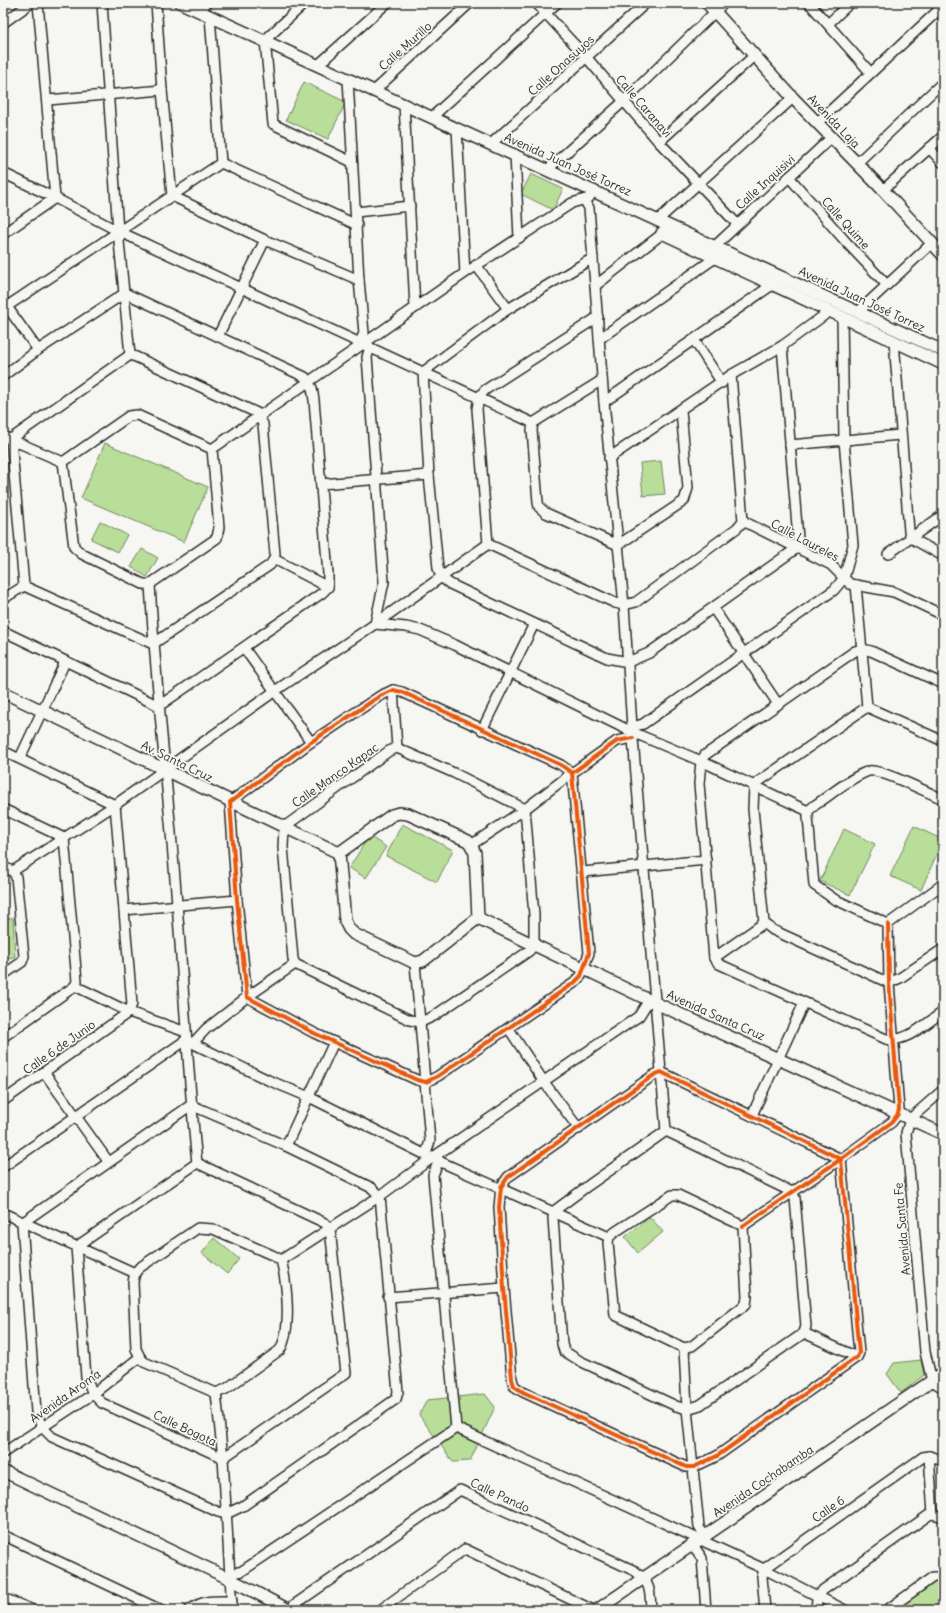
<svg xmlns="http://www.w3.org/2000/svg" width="946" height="1613" font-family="Delius,sans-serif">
<rect width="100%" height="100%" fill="#f6f6f2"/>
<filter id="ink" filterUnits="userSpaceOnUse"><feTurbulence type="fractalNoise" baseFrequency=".025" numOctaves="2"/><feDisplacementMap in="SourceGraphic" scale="8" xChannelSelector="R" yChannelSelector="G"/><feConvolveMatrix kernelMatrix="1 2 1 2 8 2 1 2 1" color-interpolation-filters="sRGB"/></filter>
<g filter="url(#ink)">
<g fill="#b9de99" stroke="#728462">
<polygon points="304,82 346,102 328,139 286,120"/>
<polygon points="531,174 563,189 553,210 521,194"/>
<polygon points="105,443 208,487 184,542 81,498"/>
<polygon points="661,461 665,494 643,496 640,463"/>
<polygon points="100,521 127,535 118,552 91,539"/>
<polygon points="142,549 158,558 147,577 131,567"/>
<polygon points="402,824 453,850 437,882 386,856"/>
<polygon points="914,826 943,840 921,890 890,876"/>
<polygon points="844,829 875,844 850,895 820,881"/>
<polygon points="369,836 386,847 366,878 349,868"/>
<polygon points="13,918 15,957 3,958 3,919"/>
<polygon points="650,1217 663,1232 638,1253 625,1237"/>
<polygon points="214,1238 239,1259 227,1274 202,1253"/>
<polygon points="921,1360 924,1375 901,1393 887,1374 894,1363"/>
<polygon points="485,1394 495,1407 470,1461 453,1462 419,1415 427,1400"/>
<polygon points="940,1579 943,1580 943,1610 895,1610"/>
</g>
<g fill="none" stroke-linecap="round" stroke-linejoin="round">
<g stroke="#2b2b2b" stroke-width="12">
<g id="minor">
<polyline points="102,3 118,231 130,355"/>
<polyline points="156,3 162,90 172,196 265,240 359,280"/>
<polyline points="305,3 265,40 273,124 352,162"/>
<polyline points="536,3 587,58 659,142 737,224"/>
<polyline points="809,3 870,72"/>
<polyline points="199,11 207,3"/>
<polyline points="210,16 221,163"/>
<polyline points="3,23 31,3"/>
<polyline points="828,24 850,3"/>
<polyline points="318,65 387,3"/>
<polyline points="348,79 359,280 364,333 360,342"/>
<polyline points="374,91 470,3"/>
<polyline points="48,100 162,90"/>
<polyline points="404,104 415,307"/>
<polyline points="432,117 557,3"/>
<polyline points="818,122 943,6"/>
<polyline points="457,129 465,273"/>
<polyline points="659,142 755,55"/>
<polyline points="491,144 646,3"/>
<polyline points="929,148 943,163"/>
<polyline points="515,154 519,238"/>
<polyline points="221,163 357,225"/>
<polyline points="857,163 943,82"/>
<polyline points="547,170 624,101 724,3"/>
<polyline points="3,173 55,198 118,231 533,423"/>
<polyline points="789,177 847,243 887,285"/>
<polyline points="883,190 943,136"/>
<polyline points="585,201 589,208 604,402 624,605 632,727 666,1131"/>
<polyline points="356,212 410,206"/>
<polyline points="658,220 793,98"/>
<polyline points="3,234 55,198 38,3"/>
<polyline points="715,246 832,137"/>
<polyline points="593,258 508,309 423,372 429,475 438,568 441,577 450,584 607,658 628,662 649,653 797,548 798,538 782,346"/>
<polyline points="476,265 508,309"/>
<polyline points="595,286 667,230"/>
<polyline points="3,301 38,350"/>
<polyline points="3,309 221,163"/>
<polyline points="858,312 932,243"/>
<polyline points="218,336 265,240"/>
<polyline points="599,339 715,258"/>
<polyline points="694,340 722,383"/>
<polyline points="894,341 909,531 911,538 943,556"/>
<polyline points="370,347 367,357 384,582 375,624"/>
<polygon points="130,355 136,357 257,413 263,424 275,554 274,559 270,565 153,644 24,586 11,439"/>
<polyline points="3,376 38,350 125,293 305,377 312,388 314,400 328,574 328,587 322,593 159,706 3,631"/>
<polyline points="602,380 533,423 532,430 538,502 539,507 546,513 618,545 684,501 688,488 681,411"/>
<polyline points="604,402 772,285"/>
<polygon points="137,415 212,449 219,527 217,538 150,584 143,584 82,554 74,547 63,462 129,416"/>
<polyline points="3,436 63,462"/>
<polyline points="790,445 900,435"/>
<polyline points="212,449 465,273 572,203 589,198 593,190"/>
<polyline points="609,458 731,375 782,346 830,311"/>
<polyline points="321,484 429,475"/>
<polyline points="743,521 831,565 850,584 894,592 943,615"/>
<polyline points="488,544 615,603 624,605 636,602 737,528 743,521 731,375"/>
<polyline points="488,544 477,409 479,397 485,390 598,317"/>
<polyline points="888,554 943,515"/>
<polyline points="274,559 328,587"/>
<path d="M150,584C156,691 169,797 177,904C184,990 188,1076 197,1163"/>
<polyline points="856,585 867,707"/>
<polyline points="3,599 24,586"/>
<polyline points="713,608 778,704"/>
<polyline points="375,624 406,627 420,630 455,645 632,732 701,761 808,811"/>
<polyline points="244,648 311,742"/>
<path d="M943,684L871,651L862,649L855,651L705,755L701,761L699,784L714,958L719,964L886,1039C907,1043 926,1023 943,1012"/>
<polyline points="393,690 397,748"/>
<polyline points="632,727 643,724 834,590 844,578 853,545 844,440 842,317"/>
<polyline points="482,730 534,624"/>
<polyline points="943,741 867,707 758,782 754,787 753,809 764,923 773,930 889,983 900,978 943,949"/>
<polyline points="3,751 115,805 132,1004 129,1012"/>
<polyline points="20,758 65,662"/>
<polyline points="572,773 589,953 581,976 574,983 438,1076 426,1082 417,1080 314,1033 247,997 237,900 230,802 311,742 380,696 393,690 402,692 561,765 572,773 617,741 633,738"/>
<path d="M943,799C931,794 879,768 869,771C854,775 829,796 815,805L808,811V817L814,885L834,899L888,924L943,884"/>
<polyline points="3,809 64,838 77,981 75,986 3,1037"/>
<polyline points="471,845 525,809 572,773"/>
<polyline points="3,867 13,871 16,877 24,956 22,962 3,975"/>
<polyline points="13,871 115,805 275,691 375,624 488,544"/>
<polyline points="583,872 706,860"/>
<polyline points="124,910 237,900"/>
<polyline points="714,958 764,923"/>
<polyline points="415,963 430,1141 426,1154"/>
<polyline points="295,964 293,959 283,847 284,827 389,751 397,748 454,773 525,809"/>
<polyline points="295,964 410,1020 421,1022 434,1016 529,951 534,945 534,915 525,809"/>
<polyline points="75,986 129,1012 186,1032"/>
<polyline points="509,1029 544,1082 579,1129"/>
<polyline points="193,1043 206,1029 247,997 295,964"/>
<polyline points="44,1072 108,1161"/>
<polyline points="943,1090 910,1119 906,1133 925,1352 932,1381 943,1388"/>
<polyline points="3,1101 129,1012"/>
<polygon points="191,1105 286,1146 372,1188 380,1196 398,1392 396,1399 243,1506 226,1514 218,1512 52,1437 42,1427 36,1412 22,1223"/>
<polyline points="752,1115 804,1003"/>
<polygon points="666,1131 792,1192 795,1198 806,1326 804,1333 700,1405 687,1409 676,1406 580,1361 564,1351 562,1344 553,1218 554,1211 589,1185"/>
<polyline points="286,1146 334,1042"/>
<polyline points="439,1160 433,1175 456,1428"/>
<polygon points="197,1163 325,1223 330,1229 346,1373 223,1458 102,1403 93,1394 86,1377 76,1247"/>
<polyline points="3,1167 186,1040 268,1080 309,1097 432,1158 609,1237"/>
<polygon points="672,1195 678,1195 743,1226 747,1297 746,1304 692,1346 684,1348 615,1315 608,1243 609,1237 615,1232"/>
<polyline points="3,1213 135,1273"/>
<polyline points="743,1226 841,1159 661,1072 654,1075 508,1177 501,1187 499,1207 504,1288 512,1379 514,1386 523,1392 686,1467 694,1467 717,1456 857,1357 859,1353 841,1159 892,1122 898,1114 899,1109 889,983 888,924"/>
<path d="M198,1228L213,1229L272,1255L281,1260C287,1283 292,1329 280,1350L226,1389L216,1393L144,1362L140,1357L136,1349L133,1282L135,1273L139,1268Z"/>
<polyline points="281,1260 380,1196 432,1158 639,1016 649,1000"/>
<polyline points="388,1297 504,1288"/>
<polyline points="804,1333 857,1357"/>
<polyline points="684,1348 687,1409 699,1527 705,1537"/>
<polyline points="216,1393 223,1458 232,1610"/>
<polyline points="3,1453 93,1394 140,1357"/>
<polyline points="929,1456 933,1514"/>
<polyline points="3,1535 161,1610"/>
<polyline points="693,1545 702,1558 706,1610"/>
<polyline points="230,1574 242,1571 456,1428 764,1569 845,1610"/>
<polyline points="3,1598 33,1610"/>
<path d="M189,1610C205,1599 213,1601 232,1601"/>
<path d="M291,1610L294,1605L460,1490L635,1571C651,1583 650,1591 651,1610"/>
<polyline points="380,1610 465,1549 593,1610"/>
<polyline points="765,1610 762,1577 764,1569 923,1457 929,1456 943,1461"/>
<polyline points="816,1610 817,1598 823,1590 929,1515 933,1514 943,1517"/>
<polyline points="887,1610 933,1577 943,1577"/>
</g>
</g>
<g stroke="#2b2b2b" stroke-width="14">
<g id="tertiary">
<polyline points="181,3 943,351"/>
<polyline points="707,3 793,98 883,190 943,255"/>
<polyline points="662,233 943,364"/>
<polyline points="3,692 339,853"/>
<polygon points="399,813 408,814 468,841 471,845 475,853 478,918 423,961 415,963 354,934 349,929 345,921 339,853 392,815"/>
<polyline points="478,918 649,1000 943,1134"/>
<polyline points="3,1471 230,1579 289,1610"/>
<polyline points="597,1610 943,1373"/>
</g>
</g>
<use href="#minor" stroke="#f6f6f2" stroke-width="9"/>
<use href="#tertiary" stroke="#f6f6f2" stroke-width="11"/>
<g stroke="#f6f6f2" stroke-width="6">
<g id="cycleway">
<polyline points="572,773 589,953 581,976 574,983 438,1076 426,1082 417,1080 314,1033 247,997 237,900 230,802 311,742 380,696 393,690 402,692 561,765 572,773 617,741 633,738"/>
<polyline points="743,1226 841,1159 661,1072 654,1075 508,1177 501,1187 499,1207 504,1288 512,1379 514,1386 523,1392 686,1467 694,1467 717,1456 857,1357 859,1353 841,1159 892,1122 898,1114 899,1109 889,983 888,924"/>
</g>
</g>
<use href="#cycleway" stroke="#e8590c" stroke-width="4"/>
</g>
</g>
<g text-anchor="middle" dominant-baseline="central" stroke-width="3.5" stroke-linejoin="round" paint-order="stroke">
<g font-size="12" fill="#2b2b2b" stroke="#f6f6f2">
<text transform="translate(405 46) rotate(-42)">Calle Murillo</text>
<text transform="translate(561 65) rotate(-42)">Calle Onasuyos</text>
<text transform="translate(644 106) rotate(49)">Calle Caranavi</text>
<text transform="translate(834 121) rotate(46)">Avenida Laja</text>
<text transform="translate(568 164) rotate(24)">Avenida Juan José Torrez</text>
<text transform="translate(765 182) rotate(-42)">Calle Inquisivi</text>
<text transform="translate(846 223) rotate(48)">Calle Quime</text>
<text transform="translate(862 299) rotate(25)">Avenida Juan José Torrez</text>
<text transform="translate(805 540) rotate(28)">Calle Laureles</text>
<text transform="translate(177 761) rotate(26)">Av. Santa Cruz</text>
<text transform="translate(335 775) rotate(-35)">Calle Manco Kapac</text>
<text transform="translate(716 1015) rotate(24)">Avenida Santa Cruz</text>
<text transform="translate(59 1047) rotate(-35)">Calle 6 de Junio</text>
<text transform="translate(902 1229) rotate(-95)">Avenida Santa Fe</text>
<text transform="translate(65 1396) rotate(-35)">Avenida Aroma</text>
<text transform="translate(185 1428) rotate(25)">Calle Bogota</text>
<text transform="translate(763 1481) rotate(-34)">Avenida Cochabamba</text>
<text transform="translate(500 1495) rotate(25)">Calle Pando</text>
<text transform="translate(828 1509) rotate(-35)">Calle 6</text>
</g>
</g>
<rect width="946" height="1613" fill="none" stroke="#f6f6f2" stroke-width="16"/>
<rect x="8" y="8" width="930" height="1597" fill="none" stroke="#2b2b2b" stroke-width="1.5" filter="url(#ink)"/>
</svg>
